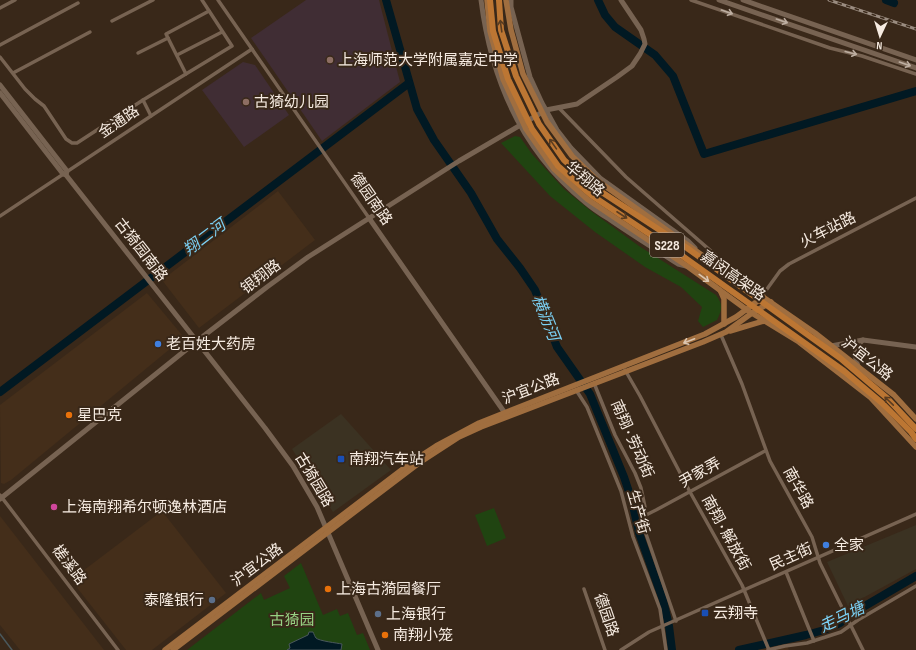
<svg xmlns="http://www.w3.org/2000/svg" width="916" height="650" font-family="'Sofia Sans Condensed','Noto Sans SC',sans-serif">
<rect width="100%" height="100%" fill="#392819"/>
<g fill="#442e1a">
<polygon points="278,191 315,240 199,328 162,280"/>
<polygon points="147,293 182,335 182,339 11,480 4,484 1,483 0,405"/>
<polygon points="162,511 226,593 152,650 126,650 71,580"/>
<polygon points="0,516 104,650 20,650 0,625"/>
<polygon points="785,642 789,650 747,650 757,647"/>
</g>
<g fill="#3b3222">
<polygon points="341,414 391,470 333,512 292,449"/>
<polygon points="916,525 916,569 848,606 827,562"/>
</g>
<g fill="#402d34">
<polygon points="306,0 379,0 400,82 322,141 251,38"/>
<polygon points="243,62 255,65 289,115 244,147 202,90"/>
</g>
<g fill="#204411">
<path d="M515,136L520,137L532,154L564,189L591,211L639,246L716,295C723,304 722,310 717,320L703,327L698,321L702,307L681,287L645,267L595,232L550,196L501,143Z"/>
<polygon points="494,508 506,538 487,546 475,515"/>
<polygon points="301,563 323,615 337,609 340,616 348,613 357,635 363,633 370,650 187,650 261,593 264,600 290,588 284,576"/>
</g>
<path fill="#011923" stroke="#4a585c" d="M309,632H313C314,634 315,637 316,638C319,641 337,643 342,644L341,650H287L290,648L289,644L308,635Z"/>
<g fill="none" stroke-linecap="round" stroke-linejoin="round">
<polyline stroke="#4a585c" stroke-width="1.5" points="0,634 12,650"/>
<g stroke="#011923" stroke-width="8">
<polyline points="386,0 417,109 434,140 471,193 497,239 520,268 535,290 557,347 590,394 624,477 632,501 639,533 663,600 669,626 672,650"/>
<polyline points="598,0 605,15 615,27 655,55 673,76 704,154 916,91"/>
<polyline points="886,0 894,3"/>
<polyline points="0,392 409,83"/>
<polyline points="739,650 806,635 824,630 840,623 853,613 916,576"/>
</g>
<g stroke="#776352" stroke-width="3.5">
<polyline points="218,0 369,218"/>
<polyline points="691,0 830,48 862,56 916,74"/>
<polyline points="0,8 15,0"/>
<polyline points="112,21 153,0"/>
<polyline points="0,45 78,3"/>
<polyline points="138,53 168,38"/>
<polyline points="177,55 222,32"/>
<polyline points="0,57 25,89 35,99 44,106 66,139 72,143 77,143 143,100"/>
<polyline points="13,73 90,32"/>
<polyline points="186,74 166,34 209,11"/>
<polyline points="559,108 626,177 758,292"/>
<polyline points="151,116 143,100 232,46 202,0"/>
<polyline points="0,216 252,49"/>
<polyline points="762,296 780,271 789,264 916,198"/>
<polyline points="721,335 742,384 770,461 812,537 820,563 863,650"/>
<polyline points="625,370 640,396 690,492 742,585 769,650"/>
<polyline points="594,383 615,435 635,473 641,488 645,507 645,531 676,621"/>
<polyline points="576,390 587,407 621,491 633,537 660,609 666,650"/>
<polyline points="0,495 118,650"/>
<polyline points="646,515 656,510 765,451"/>
<polyline points="786,572 814,641"/>
<polyline points="584,589 605,650"/>
<polyline points="621,650 649,632 916,514"/>
<polyline points="768,650 785,646 807,643 841,632 858,620 916,586"/>
</g>
<g stroke="#776352" stroke-width="5">
<path d="M481,0C491,79 522,151 585,202C592,208 601,214 609,219C632,235 655,249 678,264L686,266"/>
<polyline points="511,0 511,7 530,77 542,103 557,130 571,148 600,178 688,241 695,248"/>
<polyline points="719,0 916,68"/>
<polyline points="743,0 916,60"/>
<polyline points="0,85 67,171 66,175"/>
<polyline points="0,93 63,174 66,175 265,428 293,466 317,507 378,650"/>
<polyline points="369,218 507,416"/>
<polyline points="863,340 916,347"/>
<path d="M831,346L863,340C854,348 854,356 858,366"/>
<polyline points="0,499 197,341 267,287 308,257 459,161 546,110 577,104 617,77 632,66 640,54 645,44 644,39 641,30 621,0"/>
</g>
<g stroke="#a06e3f" stroke-width="5.5">
<polyline points="487,0 490,31 503,79 526,129 554,169 587,199 687,266 747,310 799,342 870,397 916,447"/>
<polyline points="506,0 511,30 523,74 547,122 572,156 598,181 720,268"/>
<polyline points="748,289 763,297 815,333 894,395 916,419"/>
<polyline points="720,290 724,299 724,324"/>
<polyline points="730,331 764,321"/>
<polyline points="165,650 416,459 436,446 479,423 705,334 736,317 763,297"/>
<polyline points="173,650 419,463 459,437 481,427 703,342 726,332 752,313 771,302"/>
</g>
<g stroke="#bc7633" stroke-width="6">
<polyline points="490,0 493,31 508,79 532,129 558,166 591,195 681,255 844,371 882,403 911,432 916,439"/>
<polyline points="499,0 501,30 516,76 539,124 564,160 594,187 687,248 840,358 887,398 916,429"/>
</g>
<g stroke="#9a8c80" stroke-width="3">
<polyline id="rail" points="829,0 916,29"/>
</g>
<use href="#rail" stroke="#392819" stroke-width="1.5" stroke-dasharray="4.5" stroke-linecap="butt"/>
</g>
<defs><path id="oneway-shaft" d="M-6 0H5M1.5-3L5.5 0L1.5 3" fill="none" stroke-width="1.6" stroke-linecap="round" stroke-linejoin="round"/></defs>
<g stroke="#bdaea1">
<use href="#oneway-shaft" transform="translate(727 12) rotate(19)"/>
<use href="#oneway-shaft" transform="translate(782 21) rotate(19)"/>
<use href="#oneway-shaft" transform="translate(851 53) rotate(14)"/>
<use href="#oneway-shaft" transform="translate(905 64) rotate(19)"/>
</g>
<g stroke="#5a3c20">
<use href="#oneway-shaft" transform="translate(501 26) rotate(-98)"/>
<use href="#oneway-shaft" transform="translate(553 144) rotate(-125)"/>
<use href="#oneway-shaft" transform="translate(622 215) rotate(33)"/>
<use href="#oneway-shaft" transform="translate(889 401) rotate(-136)"/>
</g>
<g stroke="#dcc6b0">
<use href="#oneway-shaft" transform="translate(704 278) rotate(36)"/>
<use href="#oneway-shaft" transform="translate(689 341) rotate(159)"/>
</g>
<g fill="#8d6e63" stroke="#392819" stroke-width="1.5">
<circle cx="330" cy="60" r="4"/>
<circle cx="246" cy="102" r="4"/>
</g>
<g fill="#3f7fe0" stroke="#392819" stroke-width="1.5">
<circle cx="158" cy="344" r="4"/>
<circle cx="826" cy="545" r="4"/>
</g>
<g fill="#e8710a" stroke="#392819" stroke-width="1.5">
<circle cx="69" cy="415" r="4"/>
<circle cx="328" cy="589" r="4"/>
<circle cx="385" cy="635" r="4"/>
</g>
<g fill="#1a4fb4" stroke="#392819" stroke-width="1.5">
<rect x="337" y="455" width="8" height="8" rx="2"/>
<rect x="701" y="609" width="8" height="8" rx="2"/>
</g>
<circle fill="#d1479c" stroke="#392819" stroke-width="1.5" cx="54" cy="507" r="4"/>
<g fill="#5c6f8a" stroke="#392819" stroke-width="1.5">
<circle cx="212" cy="600" r="4"/>
<circle cx="378" cy="614" r="4"/>
</g>
<g text-anchor="middle" dominant-baseline="central" stroke-width="4" stroke-linejoin="round" paint-order="stroke">
<rect fill="#392819" stroke="#bdb0a5" stroke-width="1" x="650" y="233" width="34" height="24" rx="3"/>
<g font-size="14" font-weight="bold" fill="#f6ebe1">
<text x="667" y="245">S228</text>
</g>
<g font-size="15" fill="#f6ebe1" stroke="#392819" text-anchor="start">
<text x="338" y="60">上海师范大学附属嘉定中学</text>
<text x="254" y="102">古猗幼儿园</text>
<text x="166" y="344">老百姓大药房</text>
<text x="77" y="415">星巴克</text>
<text x="349" y="459">南翔汽车站</text>
<text x="62" y="507">上海南翔希尔顿逸林酒店</text>
<text x="834" y="545">全家</text>
<text x="336" y="589">上海古漪园餐厅</text>
<text x="204" y="600" text-anchor="end">泰隆银行</text>
<text x="713" y="613">云翔寺</text>
<text x="386" y="614">上海银行</text>
<text x="393" y="635">南翔小笼</text>
</g>
<g font-size="15" fill="#f6ebe1" stroke="#392819">
<text transform="translate(119 122) rotate(-34)">金通路</text>
<text transform="translate(585 179) rotate(40)">华翔路</text>
<text transform="translate(371 199) rotate(55)">德园南路</text>
<text transform="translate(828 230) rotate(-27)">火车站路</text>
<text transform="translate(141 250) rotate(52)">古猗园南路</text>
<text transform="translate(733 276) rotate(35)">嘉闵高架路</text>
<text transform="translate(261 277) rotate(-37)">银翔路</text>
<text transform="translate(867 359) rotate(38)">沪宜公路</text>
<text transform="translate(531 389) rotate(-21)">沪宜公路</text>
<text transform="translate(632 439) rotate(66)">南翔 • 劳动街</text>
<text transform="translate(700 473) rotate(-29)">尹家弄</text>
<text transform="translate(314 480) rotate(59)">古猗园路</text>
<text transform="translate(798 488) rotate(61)">南华路</text>
<text transform="translate(638 512) rotate(74)">生产街</text>
<text transform="translate(726 533) rotate(61)">南翔 • 解放街</text>
<text transform="translate(791 557) rotate(-24)">民主街</text>
<text transform="translate(69 565) rotate(53)">槎溪路</text>
<text transform="translate(257 565) rotate(-37)">沪宜公路</text>
<text transform="translate(606 615) rotate(71)">德园路</text>
</g>
<g font-size="15" fill="#97d183" stroke="#392819">
<text x="292" y="620">古猗园</text>
</g>
<g font-size="16" font-style="italic" fill="#7bd1f5" stroke="#392819">
<text transform="translate(205 238) rotate(-37)">翔二河</text>
<text transform="translate(545 318) rotate(68)">横沥河</text>
<text transform="translate(842 618) rotate(-26)">走马塘</text>
</g>
</g>
<g transform="translate(880 36) rotate(184)" stroke="#392819" stroke-width="3" paint-order="stroke">
<path d="M0-3L7 15L0 10L-7 15Z" fill="#f6ebe1"/>
<text y="-6" font-size="11" font-weight="bold" text-anchor="middle" fill="#f6ebe1">N</text>
</g>
</svg>
